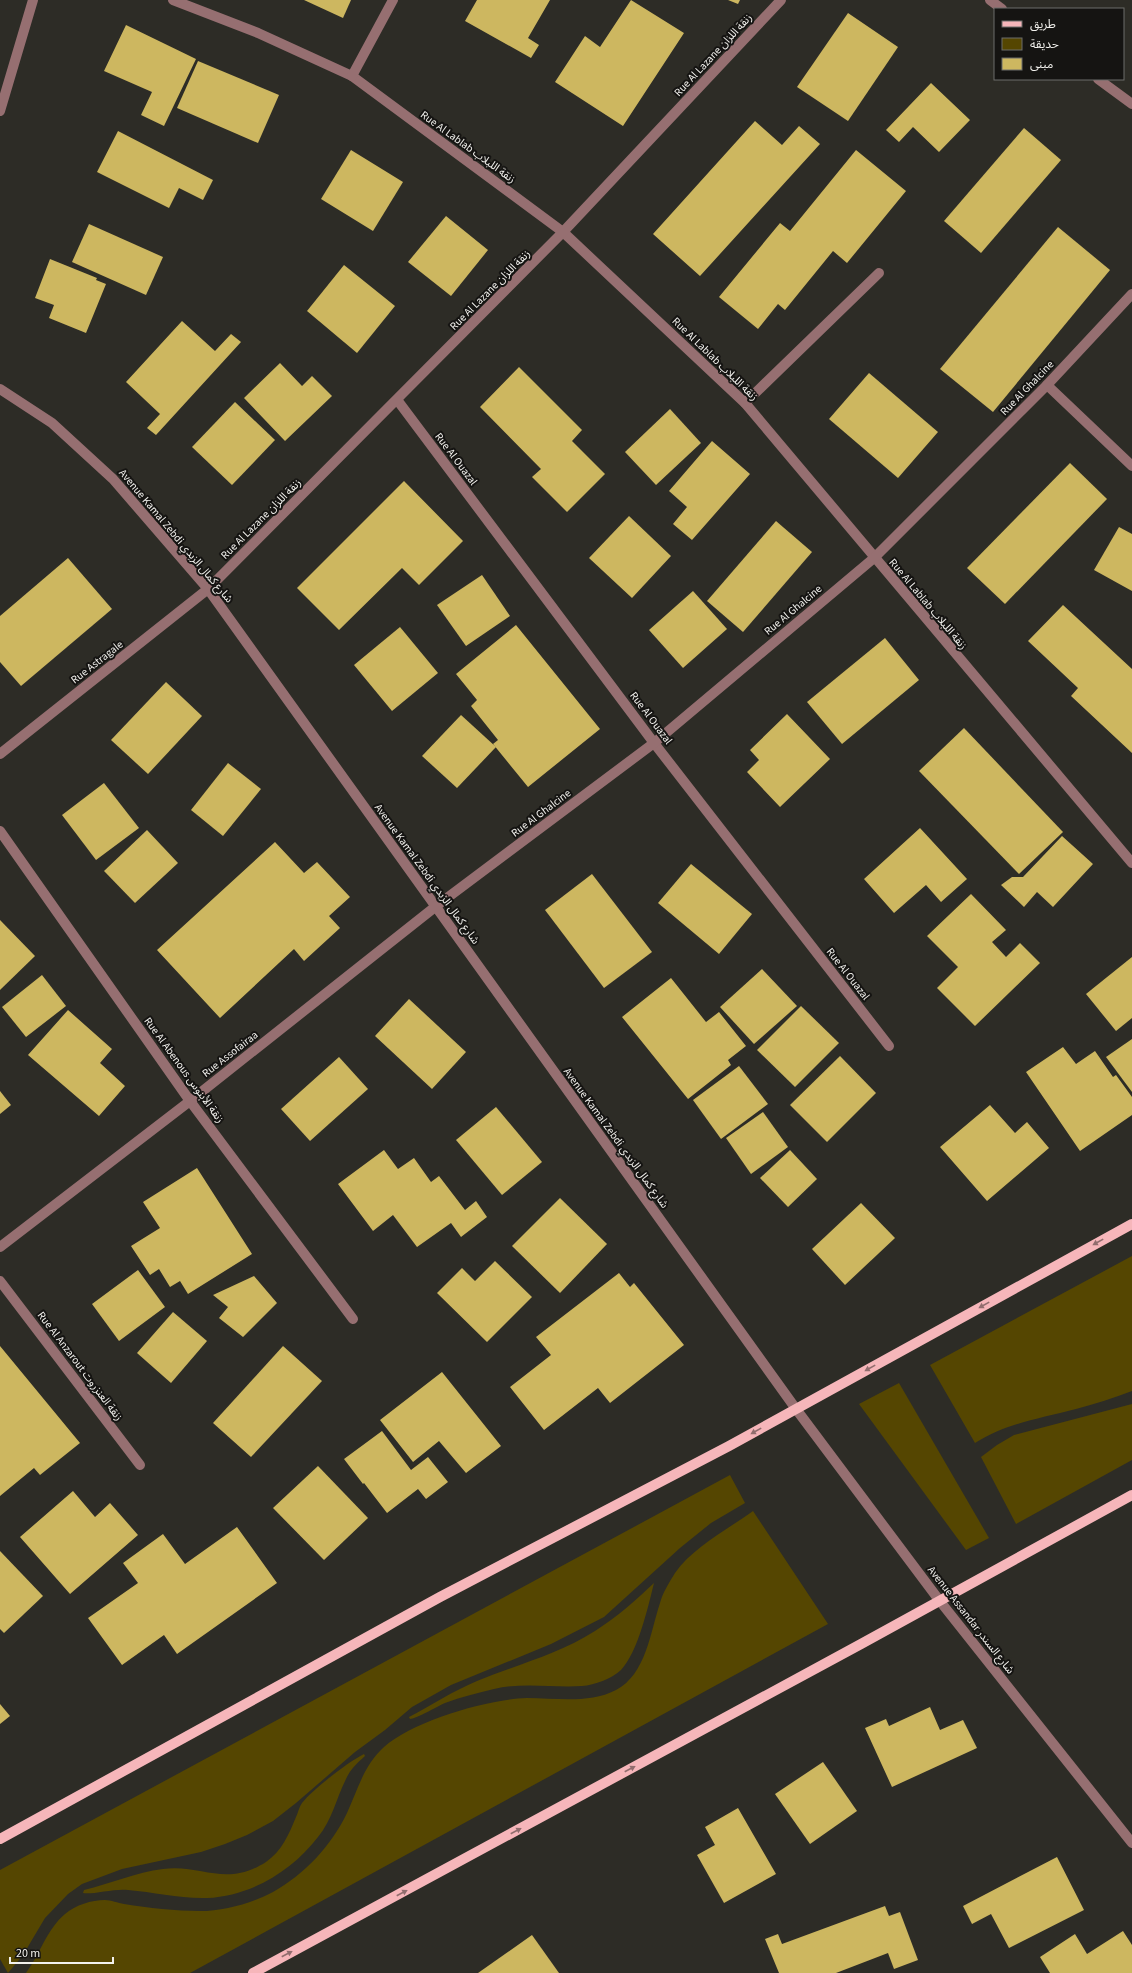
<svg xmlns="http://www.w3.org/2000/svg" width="1132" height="1973" font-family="'Source Sans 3','Noto Sans Arabic',sans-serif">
<rect width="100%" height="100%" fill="#2d2c26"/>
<g fill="#554601">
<path d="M1132,1256V1391C1114,1398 1095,1404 1076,1409C1039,1419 1009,1422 975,1443L930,1365Z"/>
<polygon points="899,1383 989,1538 966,1550 859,1404"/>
<polygon points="1132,1404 1132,1460 1016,1524 981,1457 997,1445 1014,1435"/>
<polygon points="730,1475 745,1503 711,1523 680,1548 604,1617 551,1644 451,1685 412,1707 385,1730 355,1752 296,1803 273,1821 247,1835 225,1844 201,1852 122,1869 82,1884 68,1894 45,1918 23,1955 8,1973 0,1959 0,1870"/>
<path d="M753,1511L828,1624L190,1973H26C40,1954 47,1929 65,1914C76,1905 91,1900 105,1900C111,1900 118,1903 124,1904C149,1908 175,1911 200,1911C224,1911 252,1903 273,1892C305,1874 331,1846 347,1813C358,1789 364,1765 384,1747C413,1721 488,1699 527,1698C556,1698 589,1704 616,1690C646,1674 650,1633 660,1603C663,1592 669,1583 675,1573C692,1548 728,1529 753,1511Z"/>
<path d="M654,1583C648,1607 638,1652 621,1670C611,1679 595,1685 582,1686C553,1688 524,1682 494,1689C478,1693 461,1697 445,1703C436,1707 416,1719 410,1719L409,1717C432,1705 453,1691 477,1681C516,1665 559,1654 595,1631C617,1617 636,1600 654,1583Z"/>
<path d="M364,1754L365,1756C357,1763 350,1770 346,1779C336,1799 332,1820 318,1837C292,1871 251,1896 207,1898C181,1899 154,1892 128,1890C116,1888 91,1895 83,1893L84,1890C110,1884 136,1872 163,1869C203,1864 225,1888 266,1862C282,1851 289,1834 296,1817C298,1813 299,1807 302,1803C313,1789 348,1762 364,1754Z"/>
</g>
<g fill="#cdb760">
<polygon points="304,0 351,0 343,18"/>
<polygon points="477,0 550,0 528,38 539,45 531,58 465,21"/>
<polygon points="631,0 684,33 623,126 555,82 585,36 600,47"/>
<polygon points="728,0 740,0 738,4"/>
<polygon points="848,13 898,47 848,121 797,87"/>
<polygon points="126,25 196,59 164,126 141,115 152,92 104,71"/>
<polygon points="198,61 279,95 258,143 177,108"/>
<polygon points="931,83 970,120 939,152 913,127 899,142 886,130"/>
<polygon points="755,121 782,145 799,126 820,144 700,276 653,234"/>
<polygon points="1024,128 1061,160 981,253 944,221"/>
<polygon points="118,131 213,180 203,200 179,188 169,208 97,172"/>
<polygon points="351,150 403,182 373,231 321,199"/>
<polygon points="856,150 906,191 847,263 833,251 785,310 778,304 758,329 719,297 780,223 790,231"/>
<polygon points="446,216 488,250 451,296 408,262"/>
<polygon points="89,224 163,257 146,295 72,262"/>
<polygon points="1058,227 1110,270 993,412 940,369"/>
<polygon points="50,259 97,278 96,280 106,284 86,333 49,318 54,305 35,298"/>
<polygon points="344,265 395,306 357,353 307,311"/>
<polygon points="182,321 215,351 231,334 241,342 156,435 147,428 160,414 126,382"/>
<polygon points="280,363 302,386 312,376 332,396 285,441 244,398"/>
<polygon points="519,367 582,430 572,441 605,474 567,512 532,477 541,469 480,407"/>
<polygon points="869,373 938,432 898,478 829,419"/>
<polygon points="235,402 275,440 232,485 192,447"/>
<polygon points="670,409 701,443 656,485 625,452"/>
<polygon points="712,441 750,474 692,540 673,524 687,507 669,491"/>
<polygon points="1070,463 1107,499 1005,604 967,568"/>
<polygon points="404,481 463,541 419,585 402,568 339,630 297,588"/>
<polygon points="629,516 671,556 632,598 589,558"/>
<polygon points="776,521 812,552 743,632 707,601"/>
<polygon points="1119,527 1132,534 1132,591 1094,570"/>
<polygon points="68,558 112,609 21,686 0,662 0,616"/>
<polygon points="482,575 510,616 466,646 437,605"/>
<polygon points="693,591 727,629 683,668 649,630"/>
<polygon points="1063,605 1132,669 1132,753 1071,696 1078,688 1028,641"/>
<polygon points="516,625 600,729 528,787 493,744 498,740 471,706 477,700 456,674"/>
<polygon points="400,627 438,673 392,711 354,665"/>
<polygon points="885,638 919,680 842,744 807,702"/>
<polygon points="166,682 202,716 148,774 111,740"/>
<polygon points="787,714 830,759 780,807 747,772 759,760 750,750"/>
<polygon points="461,715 496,747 457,788 422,756"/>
<polygon points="964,728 1063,832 1019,874 919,771"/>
<polygon points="228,763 261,789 223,836 191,810"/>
<polygon points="104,783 139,828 96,860 62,815"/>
<polygon points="920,828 967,879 941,902 926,885 894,913 864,879"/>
<polygon points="147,830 178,863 135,903 104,871"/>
<polygon points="1062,836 1093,864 1053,907 1037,892 1024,907 1001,885 1012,877 1023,877"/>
<polygon points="275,842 304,873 317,862 350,897 329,916 340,928 304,961 294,949 220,1018 157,950"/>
<polygon points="691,864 752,914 719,954 658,903"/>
<polygon points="592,874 652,952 604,988 545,910"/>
<polygon points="971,894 1006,930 992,942 1006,957 1020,943 1040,963 975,1026 937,988 958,967 927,936"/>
<polygon points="0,920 35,956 0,990"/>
<polygon points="1132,957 1132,1018 1116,1031 1086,994"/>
<polygon points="762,969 797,1006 754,1044 720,1007"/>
<polygon points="42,975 66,1006 26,1037 2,1007"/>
<polygon points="671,978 706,1022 719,1012 746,1046 728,1060 731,1065 688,1099 622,1017"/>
<polygon points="409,999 466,1052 432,1089 375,1036"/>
<polygon points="801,1006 839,1043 795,1087 757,1050"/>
<polygon points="68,1010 112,1049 100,1063 125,1086 99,1116 28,1055"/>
<polygon points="1132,1039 1132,1092 1106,1057"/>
<polygon points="1063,1047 1076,1064 1095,1051 1113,1077 1116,1075 1132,1097 1132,1115 1080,1151 1026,1072"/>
<polygon points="840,1056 876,1093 827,1142 790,1105"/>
<polygon points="339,1057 368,1089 310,1141 281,1109"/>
<polygon points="739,1066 768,1104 721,1139 693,1100"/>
<polygon points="0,1091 11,1105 0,1114"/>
<polygon points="990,1105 1015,1133 1027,1122 1049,1148 987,1201 940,1147"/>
<polygon points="496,1107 542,1162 502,1195 456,1140"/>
<polygon points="763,1112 788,1147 751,1174 726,1138"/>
<polygon points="384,1150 398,1169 414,1158 431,1182 439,1176 465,1210 476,1201 487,1217 461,1237 451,1223 417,1247 393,1215 373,1231 338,1184"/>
<polygon points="790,1150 817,1179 788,1207 760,1178"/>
<polygon points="197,1168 252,1254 188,1294 180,1281 170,1287 159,1269 150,1275 131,1246 160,1228 143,1202"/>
<polygon points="560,1198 607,1244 560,1293 512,1246"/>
<polygon points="861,1203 895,1238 845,1285 812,1249"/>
<polygon points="495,1261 532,1297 487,1342 437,1293 462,1268 475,1281"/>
<polygon points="138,1270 165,1307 119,1341 92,1304"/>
<polygon points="619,1273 630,1287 634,1283 684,1345 610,1403 598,1388 544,1430 510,1387 551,1355 536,1337"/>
<polygon points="254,1276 277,1303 243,1337 219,1318 228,1307 213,1295"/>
<polygon points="173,1312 207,1341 171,1383 137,1353"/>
<polygon points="0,1346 80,1443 40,1475 34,1468 0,1496"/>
<polygon points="283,1346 322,1381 251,1457 213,1423"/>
<polygon points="442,1372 501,1446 466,1473 439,1441 413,1462 380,1420"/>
<polygon points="382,1431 411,1470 428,1457 448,1482 426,1499 418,1489 387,1513 364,1483 363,1484 344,1459"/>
<polygon points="318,1466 368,1518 324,1560 273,1508"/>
<polygon points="73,1491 95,1517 110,1503 138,1535 70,1594 20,1537"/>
<polygon points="237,1527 277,1583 177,1654 164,1635 122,1665 88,1618 138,1583 123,1563 163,1534 185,1564"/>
<polygon points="0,1551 43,1596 4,1633 0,1629"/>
<polygon points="0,1704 10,1716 0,1724"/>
<polygon points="930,1707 940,1730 963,1720 977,1748 892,1787 865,1728 886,1719 889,1726"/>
<polygon points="823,1762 857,1811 810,1844 775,1794"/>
<polygon points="738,1808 776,1874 724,1903 697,1855 715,1845 705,1827"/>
<polygon points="1057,1857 1084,1910 1009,1948 991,1914 972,1924 963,1906"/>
<polygon points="885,1906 889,1916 900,1912 918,1960 894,1969 888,1953 836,1973 779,1973 765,1939 778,1934 782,1944"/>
<polygon points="1123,1931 1132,1945 1132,1973 1050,1973 1040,1957 1075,1934 1087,1954"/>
<polygon points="532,1935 559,1973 478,1973"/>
</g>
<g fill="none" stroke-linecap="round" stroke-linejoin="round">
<g stroke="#966f71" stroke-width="10">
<polyline points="173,0 258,33 352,76 563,232 745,403 1132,863"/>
<polyline points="990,0 1002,9"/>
<polyline points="352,76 393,0"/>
<polyline points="1098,79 1132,104"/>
<polyline points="0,111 33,0"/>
<polyline points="1047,385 1132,466"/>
<polyline points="0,389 52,423 113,479 208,589 796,1409 939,1600 1132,1843"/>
<polyline points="398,401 654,743 889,1046"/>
<polyline points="745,403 879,273"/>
<polyline points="0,754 208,589 563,232 781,0"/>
<polyline points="0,831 190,1101 353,1319"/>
<polyline points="0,1247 190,1101 435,907 654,743 874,558 1047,385 1132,294"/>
<polyline points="0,1281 140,1465"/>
</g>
<g stroke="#f6b6ba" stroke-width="10">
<polyline points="0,1839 440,1597 729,1446 1132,1224"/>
<polyline points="253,1973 861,1644 1132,1495"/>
</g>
</g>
<defs><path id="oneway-solid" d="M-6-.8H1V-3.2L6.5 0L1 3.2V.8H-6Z"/></defs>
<g fill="#916d6e">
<use href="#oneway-solid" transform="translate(1098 1242) rotate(151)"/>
<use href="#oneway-solid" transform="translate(984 1305) rotate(151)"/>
<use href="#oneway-solid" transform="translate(870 1368) rotate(151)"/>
<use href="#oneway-solid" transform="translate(756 1431) rotate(151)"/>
<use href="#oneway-solid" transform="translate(630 1769) rotate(-28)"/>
<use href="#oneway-solid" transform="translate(516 1831) rotate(-28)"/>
<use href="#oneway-solid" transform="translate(402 1893) rotate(-28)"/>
<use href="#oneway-solid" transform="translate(287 1954) rotate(-28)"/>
</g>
<g text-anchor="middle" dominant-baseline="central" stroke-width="4" stroke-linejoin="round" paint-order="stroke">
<g font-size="11" fill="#f2f1ed" stroke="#151412">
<text transform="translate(713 55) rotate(-47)">Rue Al Lazane زنقة اللزان</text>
<text transform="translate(468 147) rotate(36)">Rue Al Lablab زنقة اللبلاب</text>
<text transform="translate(490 290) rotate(-45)">Rue Al Lazane زنقة اللزان</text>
<text transform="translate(715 359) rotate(44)">Rue Al Lablab زنقة اللبلاب</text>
<text transform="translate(1027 388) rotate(-46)">Rue Al Ghalcine</text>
<text transform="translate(456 459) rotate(53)">Rue Al Ouazal</text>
<text transform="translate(261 519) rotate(-45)">Rue Al Lazane زنقة اللزان</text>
<text transform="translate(176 536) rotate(50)">Avenue Kamal Zebdi شارع كمال الزبدي</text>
<text transform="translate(928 604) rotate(50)">Rue Al Lablab زنقة اللبلاب</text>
<text transform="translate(793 610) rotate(-40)">Rue Al Ghalcine</text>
<text transform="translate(97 662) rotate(-38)">Rue Astragale</text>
<text transform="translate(651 718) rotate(53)">Rue Al Ouazal</text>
<text transform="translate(541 813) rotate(-37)">Rue Al Ghalcine</text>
<text transform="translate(427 874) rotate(54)">Avenue Kamal Zebdi شارع كمال الزبدي</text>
<text transform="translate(848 974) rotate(52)">Rue Al Ouazal</text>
<text transform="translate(230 1054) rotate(-38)">Rue Assofairaa</text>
<text transform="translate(184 1070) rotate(54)">Rue Al Abenous زنقة الأبنوس</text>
<text transform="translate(616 1138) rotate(54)">Avenue Kamal Zebdi شارع كمال الزبدي</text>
<text transform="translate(80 1366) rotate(53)">Rue Al Anzarout زنقة العنزروت</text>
<text transform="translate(971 1620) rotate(52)">Avenue Assandar شارع السندر</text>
</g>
</g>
<rect x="994" y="8" width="130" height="72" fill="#151412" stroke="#6d6c6a"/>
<rect x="1002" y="21" width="20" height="6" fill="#f6b6ba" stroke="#6d6c6a"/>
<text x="1030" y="28" font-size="12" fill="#f2f1ed">طريق</text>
<rect x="1002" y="38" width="20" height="12" fill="#554601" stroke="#6d6c6a"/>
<text x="1030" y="48" font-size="12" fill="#f2f1ed">حديقة</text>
<rect x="1002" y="58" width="20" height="12" fill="#cdb760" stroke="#6d6c6a"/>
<text x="1030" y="68" font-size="12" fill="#f2f1ed">مبنى</text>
<path d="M10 1957v6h103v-6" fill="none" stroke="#f2f1ed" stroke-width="2"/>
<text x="16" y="1957" font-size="12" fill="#f2f1ed" stroke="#151412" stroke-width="3" paint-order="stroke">20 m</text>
</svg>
